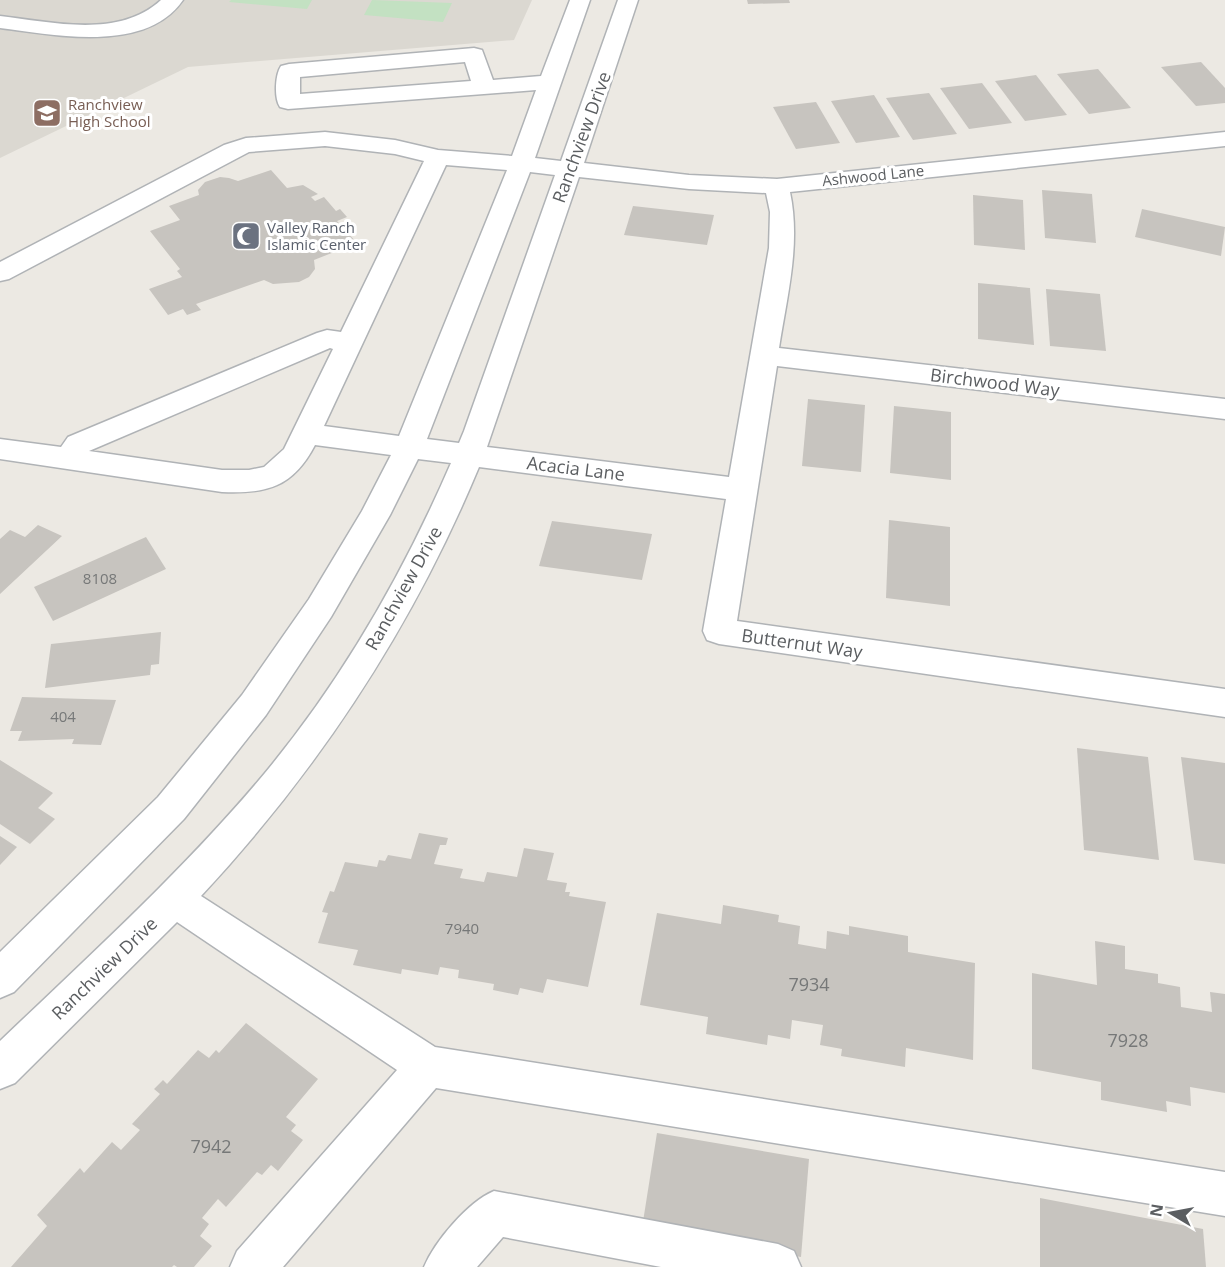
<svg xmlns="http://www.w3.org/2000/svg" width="1225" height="1267" font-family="'Open Sans',sans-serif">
<rect width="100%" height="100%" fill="#ece9e3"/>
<polygon fill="#dbd8d1" points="0,0 532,0 514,40 188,67 0,158"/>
<g fill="#c3e1c2">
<polygon points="231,0 312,0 307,9 229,2"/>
<polygon points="372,0 452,3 443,22 364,15"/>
</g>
<g fill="#c7c4bf">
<polygon points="747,0 789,0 790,3 748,4"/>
<polygon points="1201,62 1225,88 1225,103 1196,106 1161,67"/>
<polygon points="1098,69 1131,108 1089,114 1057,74"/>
<polygon points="1036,75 1067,115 1025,121 995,81"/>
<polygon points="982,83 1012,123 969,129 940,88"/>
<polygon points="929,93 957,134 913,140 886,98"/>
<polygon points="874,95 900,137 856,143 831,101"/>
<polygon points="816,102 840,143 796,149 773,107"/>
<polygon points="271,170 287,188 303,185 318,194 311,197 315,201 324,197 336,211 340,209 347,217 337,221 357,243 314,260 315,269 309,277 299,282 273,284 264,280 196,304 201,310 187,315 183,309 168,315 149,289 182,277 177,271 180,269 150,231 180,220 169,206 199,195 198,190 205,182 220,177 229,178 238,181"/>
<polygon points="1042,190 1092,194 1096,243 1045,238"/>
<polygon points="973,195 1023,200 1025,250 974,245"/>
<polygon points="633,206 714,215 707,245 624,235"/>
<polygon points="1142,209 1225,227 1221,256 1135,237"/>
<polygon points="978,283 1030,288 1034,345 978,339"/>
<polygon points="1046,289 1100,294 1106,351 1050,346"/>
<polygon points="808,399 865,405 861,472 802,466"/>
<polygon points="894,406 951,412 951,480 890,473"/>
<polygon points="889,520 950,527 950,606 886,598"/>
<polygon points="552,521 652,534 642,580 539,566"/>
<polygon points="38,525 62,536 0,594 0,539 10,530 25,537"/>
<polygon points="146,537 166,569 53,621 34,587"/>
<polygon points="161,632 159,664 151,665 150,675 45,688 51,644"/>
<polygon points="22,697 116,700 101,745 72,744 74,739 18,741 22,731 10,731"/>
<polygon points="1077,748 1148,757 1159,860 1084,850"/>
<polygon points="1181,757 1225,763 1225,864 1194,860"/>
<polygon points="0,760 53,793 38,808 55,819 30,844 0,824"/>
<polygon points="419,833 448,838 446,845 440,845 434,864 463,869 460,878 484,882 487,872 517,877 524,848 554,853 547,880 567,883 565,892 570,892 569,896 606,902 588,987 547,979 543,993 520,988 518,995 493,990 494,984 458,978 459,970 440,967 438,975 402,969 401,974 353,965 358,950 318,943 328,913 322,912 330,891 334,892 345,862 377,867 379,860 385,861 388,855 411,859"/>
<polygon points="0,836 17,847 0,865"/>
<polygon points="723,905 779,915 778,922 800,926 798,944 826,949 827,931 849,935 849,926 908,936 908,952 975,963 973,1060 906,1048 905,1067 841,1056 842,1049 820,1045 823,1025 792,1020 790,1039 768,1035 767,1045 706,1034 708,1017 640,1005 657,913 721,924"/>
<polygon points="1095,941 1125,946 1125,969 1158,974 1158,983 1180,987 1181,1007 1212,1012 1210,992 1225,994 1225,1093 1190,1087 1191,1106 1166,1101 1167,1112 1101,1100 1101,1082 1032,1069 1032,973 1097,985"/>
<polygon points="246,1023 318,1079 286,1117 296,1125 291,1131 303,1140 278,1171 271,1165 262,1175 257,1172 226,1207 218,1199 202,1218 209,1224 200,1236 212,1246 194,1267 177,1267 174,1265 172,1267 11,1267 47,1226 37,1215 80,1168 84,1173 112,1142 121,1150 140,1130 132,1124 160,1094 154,1089 163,1080 167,1084 198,1050 209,1058 216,1050 219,1053"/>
<polygon points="657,1133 809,1159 801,1257 642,1228"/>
<polygon points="1040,1198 1203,1229 1206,1267 1040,1267"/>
</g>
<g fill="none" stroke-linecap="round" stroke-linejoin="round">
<g stroke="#b0b3b6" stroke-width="3">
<g id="minor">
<path d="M161,0H183C146,54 55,35 0,28V16C52,22 119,39 161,0Z"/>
<path d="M570,0H590L535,158L561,161L618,0H638L584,163L689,175L777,179L1225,132V146L790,192C801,244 787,296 779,348L1225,399V419L777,366L737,621L1225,689V717L719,644L707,640L703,631L726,499L479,467C412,628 320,768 201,896L435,1047L1225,1172V1216L436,1088L283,1267H230L237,1251L397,1070L177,922L15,1083L0,1089V1041C91,954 184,870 265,773C342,680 403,574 451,463L418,459L390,515L331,617L266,715L184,819L14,992L0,998V952L158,797L242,695L309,599L362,511L391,455L315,445C293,487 267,494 222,492L0,459V439L61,447L68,437L317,333L327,330L341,332L424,161L395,154L325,146L249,152L9,279L0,281V262L224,145L246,138L325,132L395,140L438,150L512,156L536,90L288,109L280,107C274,98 275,75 281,66L289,64L474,48L482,50L493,80L541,76ZM465,62L471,81L300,94V77ZM446,165L507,170L399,436L324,426ZM530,172L555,175L464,431L459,443L427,439ZM579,177L689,189L766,193L770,212L769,248L729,477L487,447ZM330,348L333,349L284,449L264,467L249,470H222L89,451Z"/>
<path d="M494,1191L778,1244L794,1251L801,1267H661L503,1237L477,1267H424C435,1241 468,1202 494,1191Z"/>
</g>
</g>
<use href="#minor" fill="#fff" fill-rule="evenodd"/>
</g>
<defs>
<g id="school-square" transform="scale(1.5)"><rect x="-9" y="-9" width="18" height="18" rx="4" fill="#8d6e63" stroke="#fff"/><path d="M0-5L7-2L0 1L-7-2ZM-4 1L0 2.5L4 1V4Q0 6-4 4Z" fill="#fff"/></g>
<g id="mosque-square" transform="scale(1.5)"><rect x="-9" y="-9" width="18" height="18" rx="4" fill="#6b7280" stroke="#fff"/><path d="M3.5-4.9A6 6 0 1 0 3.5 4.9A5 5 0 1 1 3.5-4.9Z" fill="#fff"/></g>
</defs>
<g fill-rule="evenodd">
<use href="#school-square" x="47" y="113"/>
<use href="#mosque-square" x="246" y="236"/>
</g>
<g text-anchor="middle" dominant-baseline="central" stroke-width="6" stroke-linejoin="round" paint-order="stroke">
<g font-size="15" fill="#785e54" stroke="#fff" text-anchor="start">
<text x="68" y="104">Ranchview<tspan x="68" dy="17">High School</tspan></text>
</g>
<g font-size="15" fill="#5b5e61" stroke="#fff">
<text transform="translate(873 175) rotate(-6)">Ashwood Lane</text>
</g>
<g font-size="15" fill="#5b616d" stroke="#fff" text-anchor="start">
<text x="267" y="227">Valley Ranch<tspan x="267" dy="17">Islamic Center</tspan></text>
</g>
<g font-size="15" fill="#767878">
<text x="100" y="578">8108</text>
<text x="63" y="716">404</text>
<text x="462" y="928">7940</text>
</g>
<g font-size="18" fill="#5b5e61" stroke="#fff">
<text transform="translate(581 137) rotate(-70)">Ranchview Drive</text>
<text transform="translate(995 382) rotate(7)">Birchwood Way</text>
<text transform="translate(576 468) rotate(7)">Acacia Lane</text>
<text transform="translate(403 588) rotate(-61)">Ranchview Drive</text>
<text transform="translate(802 643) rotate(8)">Butternut Way</text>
<text transform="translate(104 968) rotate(-44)">Ranchview Drive</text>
</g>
<g font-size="18" fill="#767878">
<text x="809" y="984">7934</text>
<text x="1128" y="1040">7928</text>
<text x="211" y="1146">7942</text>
</g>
</g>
<g transform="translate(1171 1213) rotate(280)" stroke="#ffffff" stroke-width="4.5" paint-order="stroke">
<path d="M0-4.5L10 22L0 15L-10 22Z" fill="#5b5e61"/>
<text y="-9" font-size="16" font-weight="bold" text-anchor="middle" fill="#5b5e61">N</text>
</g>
</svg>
